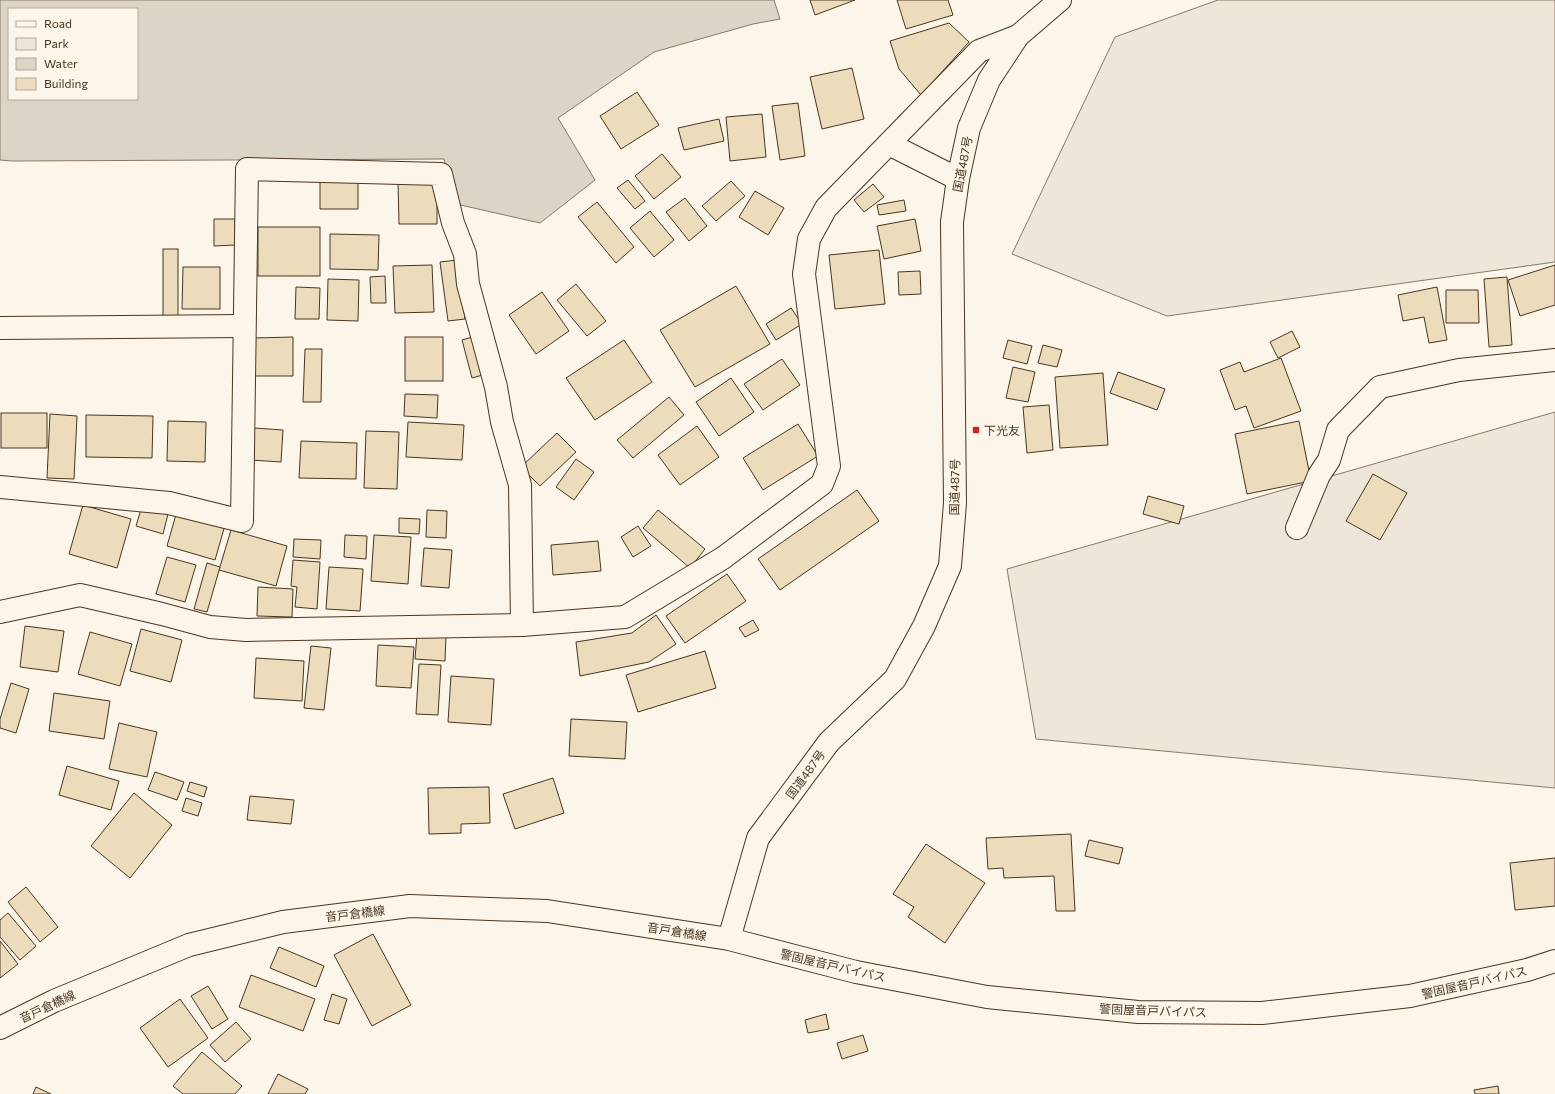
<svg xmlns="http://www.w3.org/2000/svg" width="1555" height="1094" font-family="Commissioner,'Noto Sans JP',sans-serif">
<rect width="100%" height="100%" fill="#fbf6e9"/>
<g fill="#ede6d9" stroke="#887966">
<polygon points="1218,0 1555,0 1555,262 1167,316 1012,254 1115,37"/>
<polygon points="1555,412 1555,788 1036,739 1007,569"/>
</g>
<path fill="#dcd4c6" stroke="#887966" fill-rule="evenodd" d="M0,0H774L780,19L753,24L654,52L558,118L595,180L540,223L456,204L444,159L12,161L0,160ZM9,9H137V99H9Z"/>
<g fill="#ecdcbc" stroke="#4a3520">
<polygon points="810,0 855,0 815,15"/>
<polygon points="897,0 948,0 953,15 906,29"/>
<polygon points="949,23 969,42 921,95 899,69 890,41"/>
<polygon points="852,68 864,119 822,129 810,77"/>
<polygon points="637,92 659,125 621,149 600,116"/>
<polygon points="798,103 805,156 780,160 772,106"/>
<polygon points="762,114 766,157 730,161 726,117"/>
<polygon points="719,119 724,141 684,150 678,128"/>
<polygon points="662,154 681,177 654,199 635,176"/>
<polygon points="320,179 358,180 358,209 320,209"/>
<polygon points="628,180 645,201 635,209 617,188"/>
<polygon points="398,181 437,181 437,224 399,224"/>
<polygon points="731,181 745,196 716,221 702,206"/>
<polygon points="873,184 884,197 864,212 854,200"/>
<polygon points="755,191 784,208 768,235 739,217"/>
<polygon points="685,198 707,226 689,241 666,212"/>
<polygon points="904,200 906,211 879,215 877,205"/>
<polygon points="597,202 634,247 616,263 578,217"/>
<polygon points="650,211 674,240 654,257 630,228"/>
<polygon points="214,219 235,219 235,245 214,246"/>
<polygon points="915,219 921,251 884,259 877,226"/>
<rect x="258" y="227" width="62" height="49"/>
<polygon points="330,234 379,235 378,270 330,269"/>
<rect x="163" y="249" width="15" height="68"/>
<polygon points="879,250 885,304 835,309 829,255"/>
<polygon points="457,260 465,319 448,321 440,262"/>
<polygon points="432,265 434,312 395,313 393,266"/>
<polygon points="1555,265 1555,305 1520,316 1508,280"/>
<polygon points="183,267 220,267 220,309 182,309"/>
<polygon points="920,271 921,294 899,295 898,272"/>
<polygon points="385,276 386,303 371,303 370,277"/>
<polygon points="1507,277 1512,345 1489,347 1484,279"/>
<polygon points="328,279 359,280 358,321 327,320"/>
<polygon points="576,284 606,321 587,336 557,300"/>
<polygon points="736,286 770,344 695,387 660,330"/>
<polygon points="296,287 320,288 319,319 295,319"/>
<polygon points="1437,287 1447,340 1429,343 1424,317 1403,321 1398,295"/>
<polygon points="1446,290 1478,290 1479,323 1446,323"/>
<polygon points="542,292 569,331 536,354 509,315"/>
<polygon points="791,308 802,324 776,340 766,324"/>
<polygon points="1292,331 1300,347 1278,358 1270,342"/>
<polygon points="476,336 486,374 472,378 462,340"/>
<polygon points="293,337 293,376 254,376 253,338"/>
<rect x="405" y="337" width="38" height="44"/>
<polygon points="624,340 652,382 595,420 566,378"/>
<polygon points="1008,340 1032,346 1027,364 1003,358"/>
<polygon points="1043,345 1062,350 1057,367 1038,363"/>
<polygon points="305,349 322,349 321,402 303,402"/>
<polygon points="1281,358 1301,411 1254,428 1246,406 1235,410 1220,370 1240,362 1244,372"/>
<polygon points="782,359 800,385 763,410 744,384"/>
<polygon points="1013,367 1035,372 1028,402 1006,398"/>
<polygon points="1118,372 1165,389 1157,410 1110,393"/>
<polygon points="1103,373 1108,445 1060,448 1055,377"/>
<polygon points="731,378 754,412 719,436 696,402"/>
<polygon points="405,394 438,395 437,418 404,416"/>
<polygon points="669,397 684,415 633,458 617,440"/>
<polygon points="1049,405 1053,450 1027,453 1023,407"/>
<rect x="1" y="413" width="46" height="35"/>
<polygon points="50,414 77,416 74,479 47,478"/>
<polygon points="86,415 153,416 152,458 86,457"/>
<polygon points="168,421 206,422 205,462 167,461"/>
<polygon points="1299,421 1311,481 1247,494 1235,434"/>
<polygon points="408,422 464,425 462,460 406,457"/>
<polygon points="798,424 818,456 763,490 743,458"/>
<polygon points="697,426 719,457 680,485 658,455"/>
<polygon points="254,428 283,430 281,462 251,460"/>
<polygon points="366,431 399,432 397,489 364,488"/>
<polygon points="557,433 576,452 540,486 521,467"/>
<polygon points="301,441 357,443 356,479 299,478"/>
<polygon points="576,459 594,472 574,500 556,487"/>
<polygon points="1373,474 1407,493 1380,540 1346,521"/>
<polygon points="857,490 879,521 780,590 758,559"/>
<polygon points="1148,496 1184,506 1179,524 1143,514"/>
<polygon points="83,505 131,519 117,568 69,554"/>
<polygon points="142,506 168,514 163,534 136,526"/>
<polygon points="427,510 447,511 446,538 426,537"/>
<polygon points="658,510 705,549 690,568 643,528"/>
<polygon points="177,511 225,525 215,560 167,546"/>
<polygon points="399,518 420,519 419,534 399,533"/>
<polygon points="638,526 651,546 633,557 621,537"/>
<polygon points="231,530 287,546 276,586 219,570"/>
<polygon points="345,535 367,536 366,559 344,557"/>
<polygon points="374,535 411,537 408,584 371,581"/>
<polygon points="294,539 321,540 320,559 293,557"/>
<polygon points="598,541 601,571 553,575 551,545"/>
<polygon points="424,548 452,550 449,588 421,586"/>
<polygon points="167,557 196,565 185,602 156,594"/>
<polygon points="293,560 320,562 317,609 295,607 297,587 291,586"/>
<polygon points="207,563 220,567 207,612 194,609"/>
<polygon points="329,567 363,569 360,611 326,609"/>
<polygon points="727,574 746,601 685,643 666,616"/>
<polygon points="258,587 293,589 292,617 257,616"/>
<polygon points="656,615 676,644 649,662 580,676 576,642 632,633"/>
<polygon points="753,620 759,630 745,637 739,628"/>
<polygon points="25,626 64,631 58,672 20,667"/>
<polygon points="141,629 182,640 171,682 130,671"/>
<polygon points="90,632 132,644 120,686 78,674"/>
<polygon points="417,634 446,636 445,661 415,659"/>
<polygon points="378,645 414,647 411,688 376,686"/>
<polygon points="311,646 331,648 324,710 304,708"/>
<polygon points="705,651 716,688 638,712 626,675"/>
<polygon points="256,658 304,661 302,701 254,698"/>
<polygon points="419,664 441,665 438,715 416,714"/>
<polygon points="451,676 494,679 491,725 448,722"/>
<polygon points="11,683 29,689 16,733 0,728 0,719"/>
<polygon points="54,693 110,701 104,739 49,731"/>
<polygon points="571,719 627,722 625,759 569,756"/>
<polygon points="119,723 157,732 147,777 109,769"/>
<polygon points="67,766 119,781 111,810 59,795"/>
<polygon points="155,772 184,782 177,800 148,790"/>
<polygon points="553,778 564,813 515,829 503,794"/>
<polygon points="190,782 207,787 204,797 187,791"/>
<polygon points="489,787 490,823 461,824 461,833 429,834 428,788"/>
<polygon points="134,793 172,825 130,878 91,846"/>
<polygon points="250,796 294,800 291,824 247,820"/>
<polygon points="186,798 202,803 198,816 182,811"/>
<polygon points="1071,834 1075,911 1056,911 1054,876 1004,878 1003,868 988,869 986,838"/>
<polygon points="1089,840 1123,848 1119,864 1085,856"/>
<polygon points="926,844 985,883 945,943 908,917 914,907 893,894"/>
<polygon points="1555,858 1555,906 1515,910 1510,863"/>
<polygon points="26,887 58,927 40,942 8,902"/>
<polygon points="8,913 36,946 20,960 0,937 0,920"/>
<polygon points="373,934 411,1005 372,1026 334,955"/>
<polygon points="0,941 18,964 0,978"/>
<polygon points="279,947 324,966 316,987 270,968"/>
<polygon points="251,975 315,999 303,1031 239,1007"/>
<polygon points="208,986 228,1019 212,1029 191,996"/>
<polygon points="332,994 347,999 339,1024 324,1020"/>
<polygon points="180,999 208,1038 168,1067 140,1028"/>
<polygon points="826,1014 829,1029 808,1033 805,1020"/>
<polygon points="236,1022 251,1039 225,1062 210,1045"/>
<polygon points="863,1035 868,1051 842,1059 837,1043"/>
<polygon points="202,1052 242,1086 235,1094 183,1094 173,1086"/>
<polygon points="278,1074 308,1089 305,1094 268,1094"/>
<polygon points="1498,1086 1499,1094 1475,1094 1474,1090"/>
<polygon points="36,1087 51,1094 33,1094"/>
</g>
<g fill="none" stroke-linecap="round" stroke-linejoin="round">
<g stroke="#4a3520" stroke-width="24">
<g id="street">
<polyline points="889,144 958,179"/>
<polyline points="0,328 244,326"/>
<polyline points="0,487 169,503 242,521 247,169 441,174 453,223 465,254 468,284 496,387 502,422 520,485 522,625"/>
<polyline points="1297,528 1319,475 1329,460 1338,430 1380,387 1459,370 1555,360"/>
<polyline points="0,612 80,595 162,614 210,627 246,630 522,625 625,617 723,558 822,484 829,466 804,274 809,239 826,208 979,51 1018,36"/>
</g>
</g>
<g stroke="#4a3520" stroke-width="24">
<polyline id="primary" points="0,1028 54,1001 189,945 283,922 410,906 547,911 729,939"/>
</g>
<g stroke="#4a3520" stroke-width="24">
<polyline id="highway" points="1060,0 1018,36 989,80 969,128 958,179 952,222 955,503 950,566 924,626 895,679 829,742 758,838 729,939 856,972 987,997 1138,1012 1262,1013 1410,996 1527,970 1555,961"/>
</g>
<use href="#street" stroke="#fbf6e9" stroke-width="22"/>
<use href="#primary" stroke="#fbf6e9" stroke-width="22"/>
<use href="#highway" stroke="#fbf6e9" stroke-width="22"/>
</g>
<rect fill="#c62828" stroke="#fbf6e9" stroke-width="1.5" x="972" y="426" width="8" height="8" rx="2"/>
<g text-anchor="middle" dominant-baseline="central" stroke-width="3" stroke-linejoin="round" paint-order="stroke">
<g font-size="12" fill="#4a3520" stroke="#fbf6e9">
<text transform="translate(962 164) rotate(-79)">国道487号</text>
<text transform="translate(954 487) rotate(-89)">国道487号</text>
<text transform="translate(805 774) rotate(-54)">国道487号</text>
<text transform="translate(355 913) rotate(-7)">音戸倉橋線</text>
<text transform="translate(677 931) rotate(9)">音戸倉橋線</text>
<text transform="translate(833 965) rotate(13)">警固屋音戸バイパス</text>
<text transform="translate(1474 982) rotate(-13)">警固屋音戸バイパス</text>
<text transform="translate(47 1006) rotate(-25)">音戸倉橋線</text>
<text transform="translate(1153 1010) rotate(2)">警固屋音戸バイパス</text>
</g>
<g font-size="12" fill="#4a3520" stroke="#fbf6e9" text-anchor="start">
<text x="984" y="430">下光友</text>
</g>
</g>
<rect x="8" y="8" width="130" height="92" fill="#fbf6e9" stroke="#b4a999"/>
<rect x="16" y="21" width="20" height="6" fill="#fbf6e9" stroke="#b4a999"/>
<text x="44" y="28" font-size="12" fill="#4a3520">Road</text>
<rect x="16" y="38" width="20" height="12" fill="#ede6d9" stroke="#b4a999"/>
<text x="44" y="48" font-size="12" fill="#4a3520">Park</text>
<rect x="16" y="58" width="20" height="12" fill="#dcd4c6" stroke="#b4a999"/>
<text x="44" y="68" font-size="12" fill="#4a3520">Water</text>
<rect x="16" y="78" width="20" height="12" fill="#ecdcbc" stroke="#b4a999"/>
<text x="44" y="88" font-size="12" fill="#4a3520">Building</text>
</svg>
